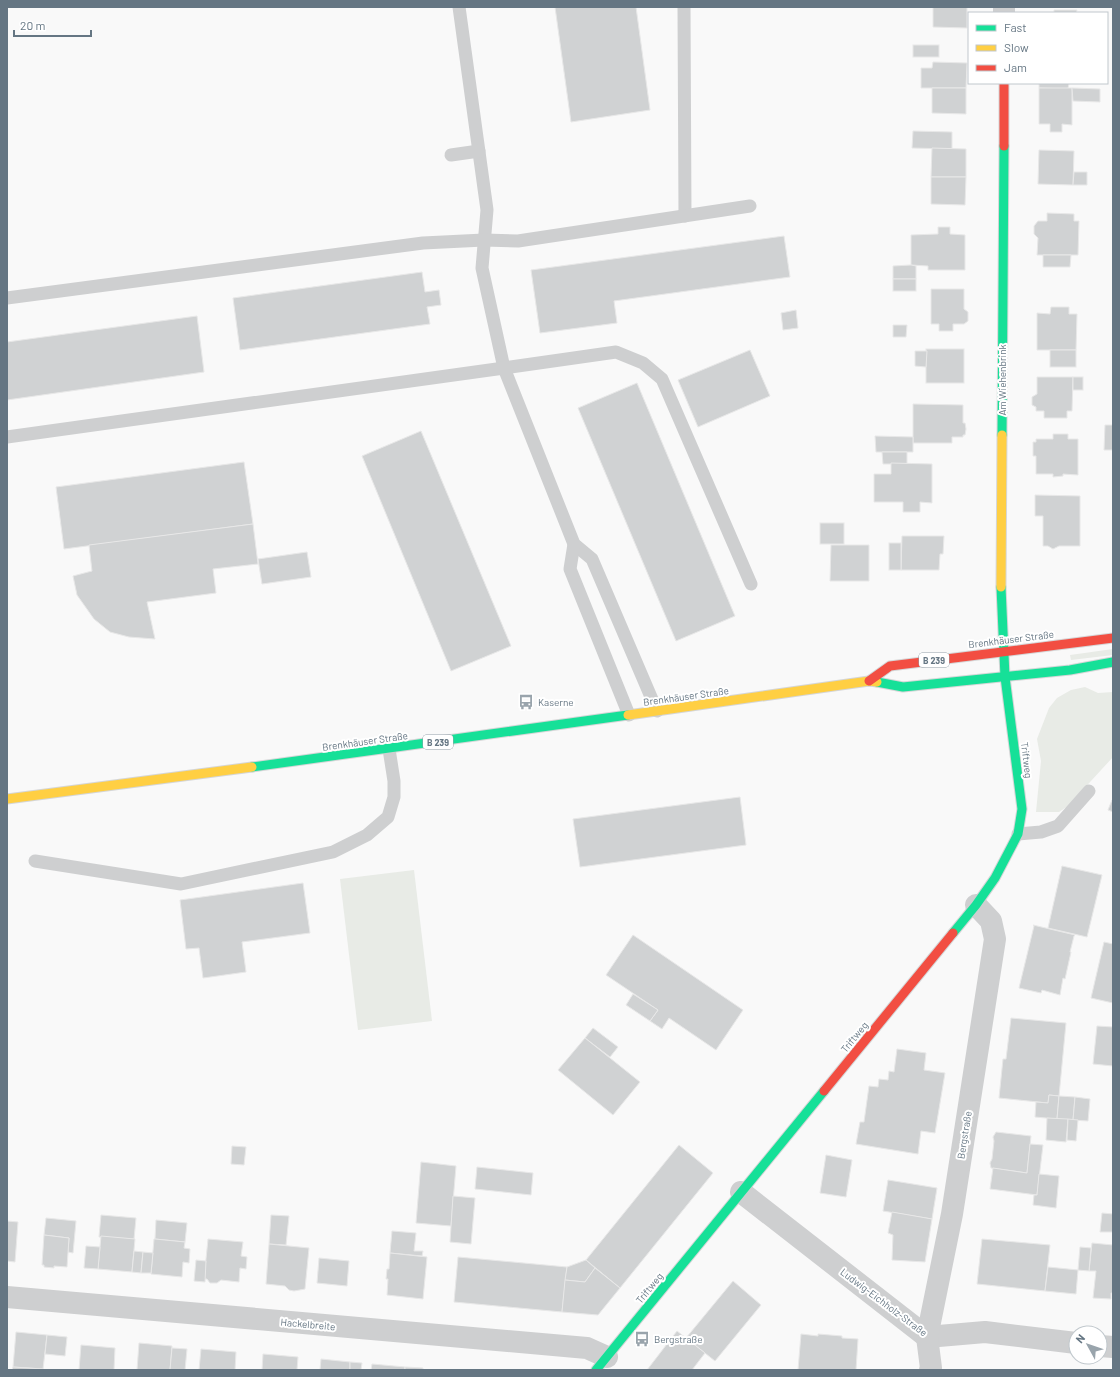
<svg xmlns="http://www.w3.org/2000/svg" width="1120" height="1377" font-family="Barlow,sans-serif">
<rect width="100%" height="100%" fill="#f9f9f9"/>
<g fill="#e8ebe6">
<polygon points="1113,649 1113,655 1071,660 1070,655"/>
<polygon points="1085,687 1098,693 1113,692 1113,757 1068,806 1059,812 1036,812 1041,761 1037,739 1049,708 1057,698 1071,690"/>
<polygon points="414,870 432,1021 358,1030 340,879"/>
</g>
<g fill="#d0d2d3" stroke="#e8e8e8">
<polygon points="555,7 636,7 650,110 571,122"/>
<polygon points="933,7 967,7 967,28 933,27"/>
<polygon points="1054,10 1077,10 1076,13 1054,13"/>
<rect x="913" y="45" width="26" height="12"/>
<polygon points="933,62 967,63 966,88 921,88 921,68 932,68"/>
<polygon points="1039,83 1069,83 1068,89 1039,88"/>
<polygon points="932,88 966,88 966,114 932,113"/>
<polygon points="1039,88 1072,88 1072,125 1062,124 1062,132 1050,132 1050,124 1039,124"/>
<polygon points="1072,88 1100,89 1100,102 1073,101"/>
<polygon points="913,131 952,132 952,149 912,148"/>
<polygon points="932,148 966,149 966,177 931,177"/>
<polygon points="1039,150 1074,151 1073,185 1038,184"/>
<polygon points="1074,172 1087,172 1087,185 1073,185"/>
<polygon points="931,177 966,177 965,205 931,204"/>
<polygon points="1047,213 1074,214 1074,221 1079,221 1078,255 1037,255 1038,238 1034,234 1034,226 1038,221 1047,221"/>
<polygon points="938,227 950,227 950,234 965,235 965,270 928,270 928,266 911,265 911,235 938,234"/>
<polygon points="784,236 790,277 614,301 617,323 540,333 531,270"/>
<polygon points="1043,255 1071,255 1070,267 1043,267"/>
<polygon points="911,265 916,266 916,279 893,279 893,266"/>
<polygon points="422,272 425,292 439,290 441,305 427,307 430,324 240,350 233,298"/>
<rect x="893" y="279" width="23" height="12"/>
<polygon points="931,289 964,289 964,309 968,312 968,321 964,324 953,324 953,331 939,331 939,324 931,324"/>
<polygon points="1051,307 1069,307 1069,314 1077,314 1076,350 1037,350 1037,313 1050,314"/>
<polygon points="796,310 798,328 783,330 781,313"/>
<polygon points="197,316 204,372 7,400 7,342"/>
<polygon points="893,325 907,325 906,337 893,337"/>
<rect x="926" y="349" width="38" height="34"/>
<polygon points="750,350 770,396 698,427 678,380"/>
<rect x="1050" y="350" width="26" height="17"/>
<polygon points="915,351 927,351 926,367 915,366"/>
<polygon points="1037,377 1073,377 1072,411 1067,411 1067,418 1044,418 1044,411 1036,411 1036,407 1032,405 1032,397 1037,394"/>
<rect x="1073" y="377" width="10" height="13"/>
<polygon points="637,383 735,616 676,641 578,408"/>
<polygon points="913,404 963,405 963,423 965,423 966,429 965,435 963,435 963,437 952,437 952,443 913,443"/>
<polygon points="1105,425 1113,425 1113,450 1104,450"/>
<polygon points="421,431 511,646 451,671 362,456"/>
<polygon points="1053,434 1068,434 1068,439 1078,439 1078,475 1063,474 1063,476 1053,477 1053,474 1036,474 1036,456 1033,456 1033,442 1036,442 1036,439 1053,439"/>
<polygon points="875,436 913,437 913,452 876,452"/>
<polygon points="882,452 907,452 907,464 883,464"/>
<polygon points="244,462 253,524 64,549 56,487"/>
<polygon points="891,463 932,464 932,503 920,502 920,512 903,512 903,502 874,502 874,474 891,474"/>
<polygon points="1035,495 1080,496 1080,546 1059,546 1053,549 1048,546 1043,546 1043,516 1035,516"/>
<rect x="820" y="523" width="24" height="21"/>
<polygon points="253,524 258,564 213,569 216,593 147,602 155,639 129,637 110,632 94,619 77,595 73,576 92,571 89,545"/>
<polygon points="902,536 944,536 943,554 940,554 939,570 901,570"/>
<rect x="889" y="543" width="12" height="27"/>
<polygon points="831,545 869,545 869,581 830,581"/>
<polygon points="307,552 311,577 262,584 258,559"/>
<polygon points="740,797 746,845 580,867 573,819"/>
<polygon points="1112,800 1113,800 1113,812 1108,810"/>
<polygon points="1062,866 1102,875 1087,937 1048,928"/>
<polygon points="303,883 310,933 242,942 246,972 203,978 199,948 186,949 180,900"/>
<polygon points="1033,925 1075,935 1074,936 1070,952 1071,952 1065,979 1063,978 1060,995 1042,990 1041,993 1019,988 1034,926"/>
<polygon points="633,935 743,1010 716,1050 669,1018 662,1029 650,1021 658,1010 606,975"/>
<polygon points="1104,942 1113,944 1113,1003 1091,998"/>
<polygon points="633,994 658,1010 650,1021 626,1005"/>
<polygon points="1011,1018 1066,1023 1059,1096 1049,1095 1048,1103 999,1098 1003,1059 1006,1059"/>
<polygon points="1097,1026 1113,1027 1113,1066 1093,1064"/>
<polygon points="593,1028 618,1047 610,1057 585,1038"/>
<polygon points="585,1038 640,1082 613,1115 558,1070"/>
<polygon points="897,1049 926,1053 924,1070 945,1073 935,1133 921,1131 918,1154 856,1144 860,1122 864,1122 869,1086 878,1087 879,1079 888,1080 889,1071 894,1072"/>
<polygon points="1049,1095 1059,1096 1057,1119 1035,1117 1036,1102 1048,1103"/>
<polygon points="1059,1096 1075,1097 1073,1120 1057,1119"/>
<polygon points="1075,1097 1090,1099 1088,1121 1073,1120"/>
<polygon points="1047,1118 1068,1119 1066,1142 1046,1140"/>
<polygon points="1068,1119 1078,1120 1076,1141 1067,1140"/>
<polygon points="996,1132 1031,1136 1027,1173 991,1168 990,1163 992,1159 994,1141 993,1137"/>
<polygon points="1030,1144 1043,1145 1037,1195 990,1189 993,1168 1027,1173"/>
<polygon points="679,1145 713,1173 620,1288 586,1260"/>
<polygon points="232,1146 246,1147 244,1165 231,1164"/>
<polygon points="826,1155 852,1160 846,1197 820,1193"/>
<polygon points="421,1162 456,1166 451,1226 416,1223"/>
<polygon points="477,1167 533,1173 531,1195 475,1189"/>
<polygon points="1039,1174 1059,1176 1056,1208 1033,1205 1034,1195 1037,1195"/>
<polygon points="888,1180 937,1188 932,1219 883,1211"/>
<polygon points="453,1196 475,1198 471,1244 450,1242"/>
<polygon points="892,1212 932,1219 925,1262 892,1260 893,1235 888,1233"/>
<polygon points="1102,1213 1113,1214 1113,1232 1100,1232"/>
<polygon points="101,1215 136,1218 134,1239 99,1237"/>
<polygon points="271,1215 289,1216 286,1245 269,1244"/>
<polygon points="46,1218 76,1221 73,1253 68,1252 69,1238 44,1235"/>
<polygon points="156,1220 187,1223 185,1242 155,1239"/>
<polygon points="7,1221 18,1222 15,1262 7,1261"/>
<polygon points="392,1231 416,1233 414,1251 423,1251 422,1256 390,1253"/>
<polygon points="44,1235 69,1238 67,1267 54,1266 54,1268 44,1267 44,1265 42,1265"/>
<polygon points="101,1236 135,1239 132,1272 98,1269"/>
<polygon points="155,1239 185,1242 184,1248 190,1249 189,1263 183,1262 182,1277 151,1274 154,1239"/>
<polygon points="208,1239 243,1242 241,1256 247,1257 246,1269 240,1268 239,1282 221,1280 217,1283 210,1283 207,1279 204,1279"/>
<polygon points="982,1239 1050,1245 1045,1291 977,1284"/>
<polygon points="1092,1243 1113,1245 1113,1293 1111,1293 1111,1299 1093,1298 1096,1271 1089,1271"/>
<polygon points="269,1244 309,1248 305,1289 294,1291 289,1290 285,1286 266,1284"/>
<polygon points="86,1246 100,1247 98,1269 84,1268"/>
<polygon points="1080,1247 1091,1248 1089,1271 1078,1270"/>
<polygon points="134,1251 143,1252 141,1273 132,1272"/>
<polygon points="143,1252 153,1253 151,1273 141,1273"/>
<polygon points="390,1253 427,1257 423,1299 387,1295 388,1279 386,1279 387,1269 389,1269"/>
<polygon points="458,1257 567,1267 562,1312 454,1302"/>
<polygon points="319,1258 349,1261 347,1286 317,1283"/>
<polygon points="196,1260 206,1261 205,1282 194,1281"/>
<polygon points="586,1260 595,1268 585,1282 565,1280 567,1267"/>
<polygon points="1048,1267 1078,1270 1076,1294 1045,1291"/>
<polygon points="595,1268 620,1288 598,1315 562,1312 565,1280 585,1282"/>
<polygon points="733,1281 761,1305 715,1361 686,1338"/>
<polygon points="677,1331 705,1353 692,1370 647,1370"/>
<polygon points="16,1332 47,1335 43,1369 13,1367"/>
<polygon points="801,1334 818,1336 818,1334 842,1336 842,1338 858,1339 856,1370 798,1370"/>
<polygon points="47,1335 67,1337 65,1356 45,1354"/>
<polygon points="139,1343 172,1346 170,1370 137,1370"/>
<polygon points="81,1345 115,1348 114,1370 79,1370"/>
<polygon points="172,1348 187,1349 185,1370 170,1370"/>
<polygon points="201,1349 236,1352 235,1370 199,1370"/>
<polygon points="263,1354 298,1357 297,1370 262,1370"/>
<polygon points="321,1359 350,1362 350,1370 320,1370"/>
<polygon points="350,1362 362,1363 361,1370 350,1370"/>
<polygon points="372,1364 405,1367 405,1370 371,1370"/>
<polygon points="13,1367 43,1369 43,1370 12,1370"/>
<polygon points="405,1367 423,1368 423,1370 405,1370"/>
</g>
<g fill="none" stroke-linecap="round" stroke-linejoin="round">
<g stroke="#d5d6d7" stroke-width="11">
<g id="fast">
<polyline points="1002,435 1004,146"/>
<polyline points="877,682 903,687 1070,670 1113,662"/>
<polyline points="252,767 628,715"/>
<polyline points="953,933 976,905 995,878 1018,834 1022,809 1005,677 1001,587"/>
<polyline points="596,1370 824,1091"/>
</g>
</g>
<g stroke="#d5d6d7" stroke-width="11">
<g id="slow">
<polyline points="1001,587 1002,435"/>
<polyline points="628,715 869,681 877,682"/>
<polyline points="7,799 252,767"/>
</g>
</g>
<g stroke="#d5d6d7" stroke-width="11">
<g id="jam">
<polyline points="1004,146 1004,83"/>
<polyline points="869,681 890,666 1113,638"/>
<polyline points="824,1091 953,933"/>
</g>
</g>
<g stroke="#cecfd0" stroke-width="13">
<polyline points="459,7 487,210 482,268 504,368 616,352 643,363 662,379 751,584"/>
<polyline points="684,7 685,216"/>
<polyline points="451,155 479,151"/>
<polyline points="7,298 423,243 484,240 518,241 750,206"/>
<polyline points="7,437 504,368 574,544 592,559 657,711"/>
<polyline points="574,544 570,569 629,715"/>
<polyline points="1018,834 1041,832 1058,826 1089,791"/>
<polyline points="35,861 181,884 333,852 367,835 388,817 394,797 394,781 389,749"/>
</g>
<g stroke="#cecfd0" stroke-width="22">
<polyline points="1004,13 1004,7"/>
<polyline points="741,1192 927,1337 985,1332 1076,1343"/>
<polyline points="7,1297 587,1348 607,1357"/>
<polyline points="1100,1346 1113,1347"/>
<polyline points="930,1370 931,1368 927,1337 952,1214 995,939 991,921 976,905"/>
</g>
<use href="#fast" stroke="#16e098" stroke-width="9"/>
<use href="#slow" stroke="#ffcf43" stroke-width="9"/>
<use href="#jam" stroke="#f24e42" stroke-width="9"/>
</g>
<defs>
<g id="bus-bare" transform="scale(1.2)"><path d="M-5-6H5V4H4V6H2V4H-2V6H-4V4H-5ZM-3.5-4V0h7V-4ZM-3.5 1.2v1.5H-2V1.2ZM2 1.2v1.5H3.5V1.2Z" fill="#99a4ac" stroke="#fff" stroke-width="2.5" paint-order="stroke"/></g>
</defs>
<g fill-rule="evenodd">
<use href="#bus-bare" x="526" y="702"/>
<use href="#bus-bare" x="642" y="1339"/>
</g>
<g text-anchor="middle" dominant-baseline="central" stroke-width="4" stroke-linejoin="round" paint-order="stroke">
<g fill="#fff" stroke="#939fa8" stroke-width="1">
<rect x="919" y="653" width="30" height="14" rx="3"/>
<rect x="423" y="735" width="30" height="14" rx="3"/>
</g>
<g font-size="9" font-weight="bold" fill="#657683">
<text x="934" y="660">B 239</text>
<text x="438" y="742">B 239</text>
</g>
<g font-size="10" fill="#657683" stroke="#fff">
<text transform="translate(1002 380) rotate(-90)">Am Wiehenbrink</text>
<text transform="translate(1011 639) rotate(-7)">Brenkhäuser Straße</text>
<text transform="translate(686 696) rotate(-8)">Brenkhäuser Straße</text>
<text transform="translate(365 741) rotate(-8)">Brenkhäuser Straße</text>
<text transform="translate(1027 760) rotate(83)">Triftweg</text>
<text transform="translate(854 1037) rotate(-51)">Triftweg</text>
<text transform="translate(964 1135) rotate(-81)">Bergstraße</text>
<text transform="translate(649 1288) rotate(-51)">Triftweg</text>
<text transform="translate(884 1302) rotate(37)">Ludwig-Eichholz-Straße</text>
<text transform="translate(308 1324) rotate(5)">Hackelbreite</text>
</g>
<g font-size="10" fill="#657683" stroke="#fff" text-anchor="start">
<text x="538" y="702">Kaserne</text>
<text x="654" y="1339">Bergstraße</text>
</g>
</g>
<rect width="1120" height="1377" fill="none" stroke="#657683" stroke-width="16"/>
<rect x="968" y="12" width="140" height="72" fill="#ffffff" stroke="#c1c8cd"/>
<rect x="976" y="25" width="20" height="6" fill="#16e098" stroke="#c1c8cd"/>
<text x="1004" y="32" font-size="12" fill="#657683">Fast</text>
<rect x="976" y="45" width="20" height="6" fill="#ffcf43" stroke="#c1c8cd"/>
<text x="1004" y="52" font-size="12" fill="#657683">Slow</text>
<rect x="976" y="65" width="20" height="6" fill="#f24e42" stroke="#c1c8cd"/>
<text x="1004" y="72" font-size="12" fill="#657683">Jam</text>
<g transform="translate(1088 1345) rotate(310)"><circle r="19" fill="#ffffff" stroke="#c1c8cd"/>
<path d="M0-3L7 15L0 10L-7 15Z" fill="#99a4ac"/>
<text y="-6" font-size="11" font-weight="bold" text-anchor="middle" fill="#657683">N</text>
</g>
<path d="M14 30v6h77v-6" fill="none" stroke="#657683" stroke-width="2"/>
<text x="20" y="30" font-size="12" fill="#657683" stroke="#ffffff" stroke-width="3" paint-order="stroke">20 m</text>
</svg>
